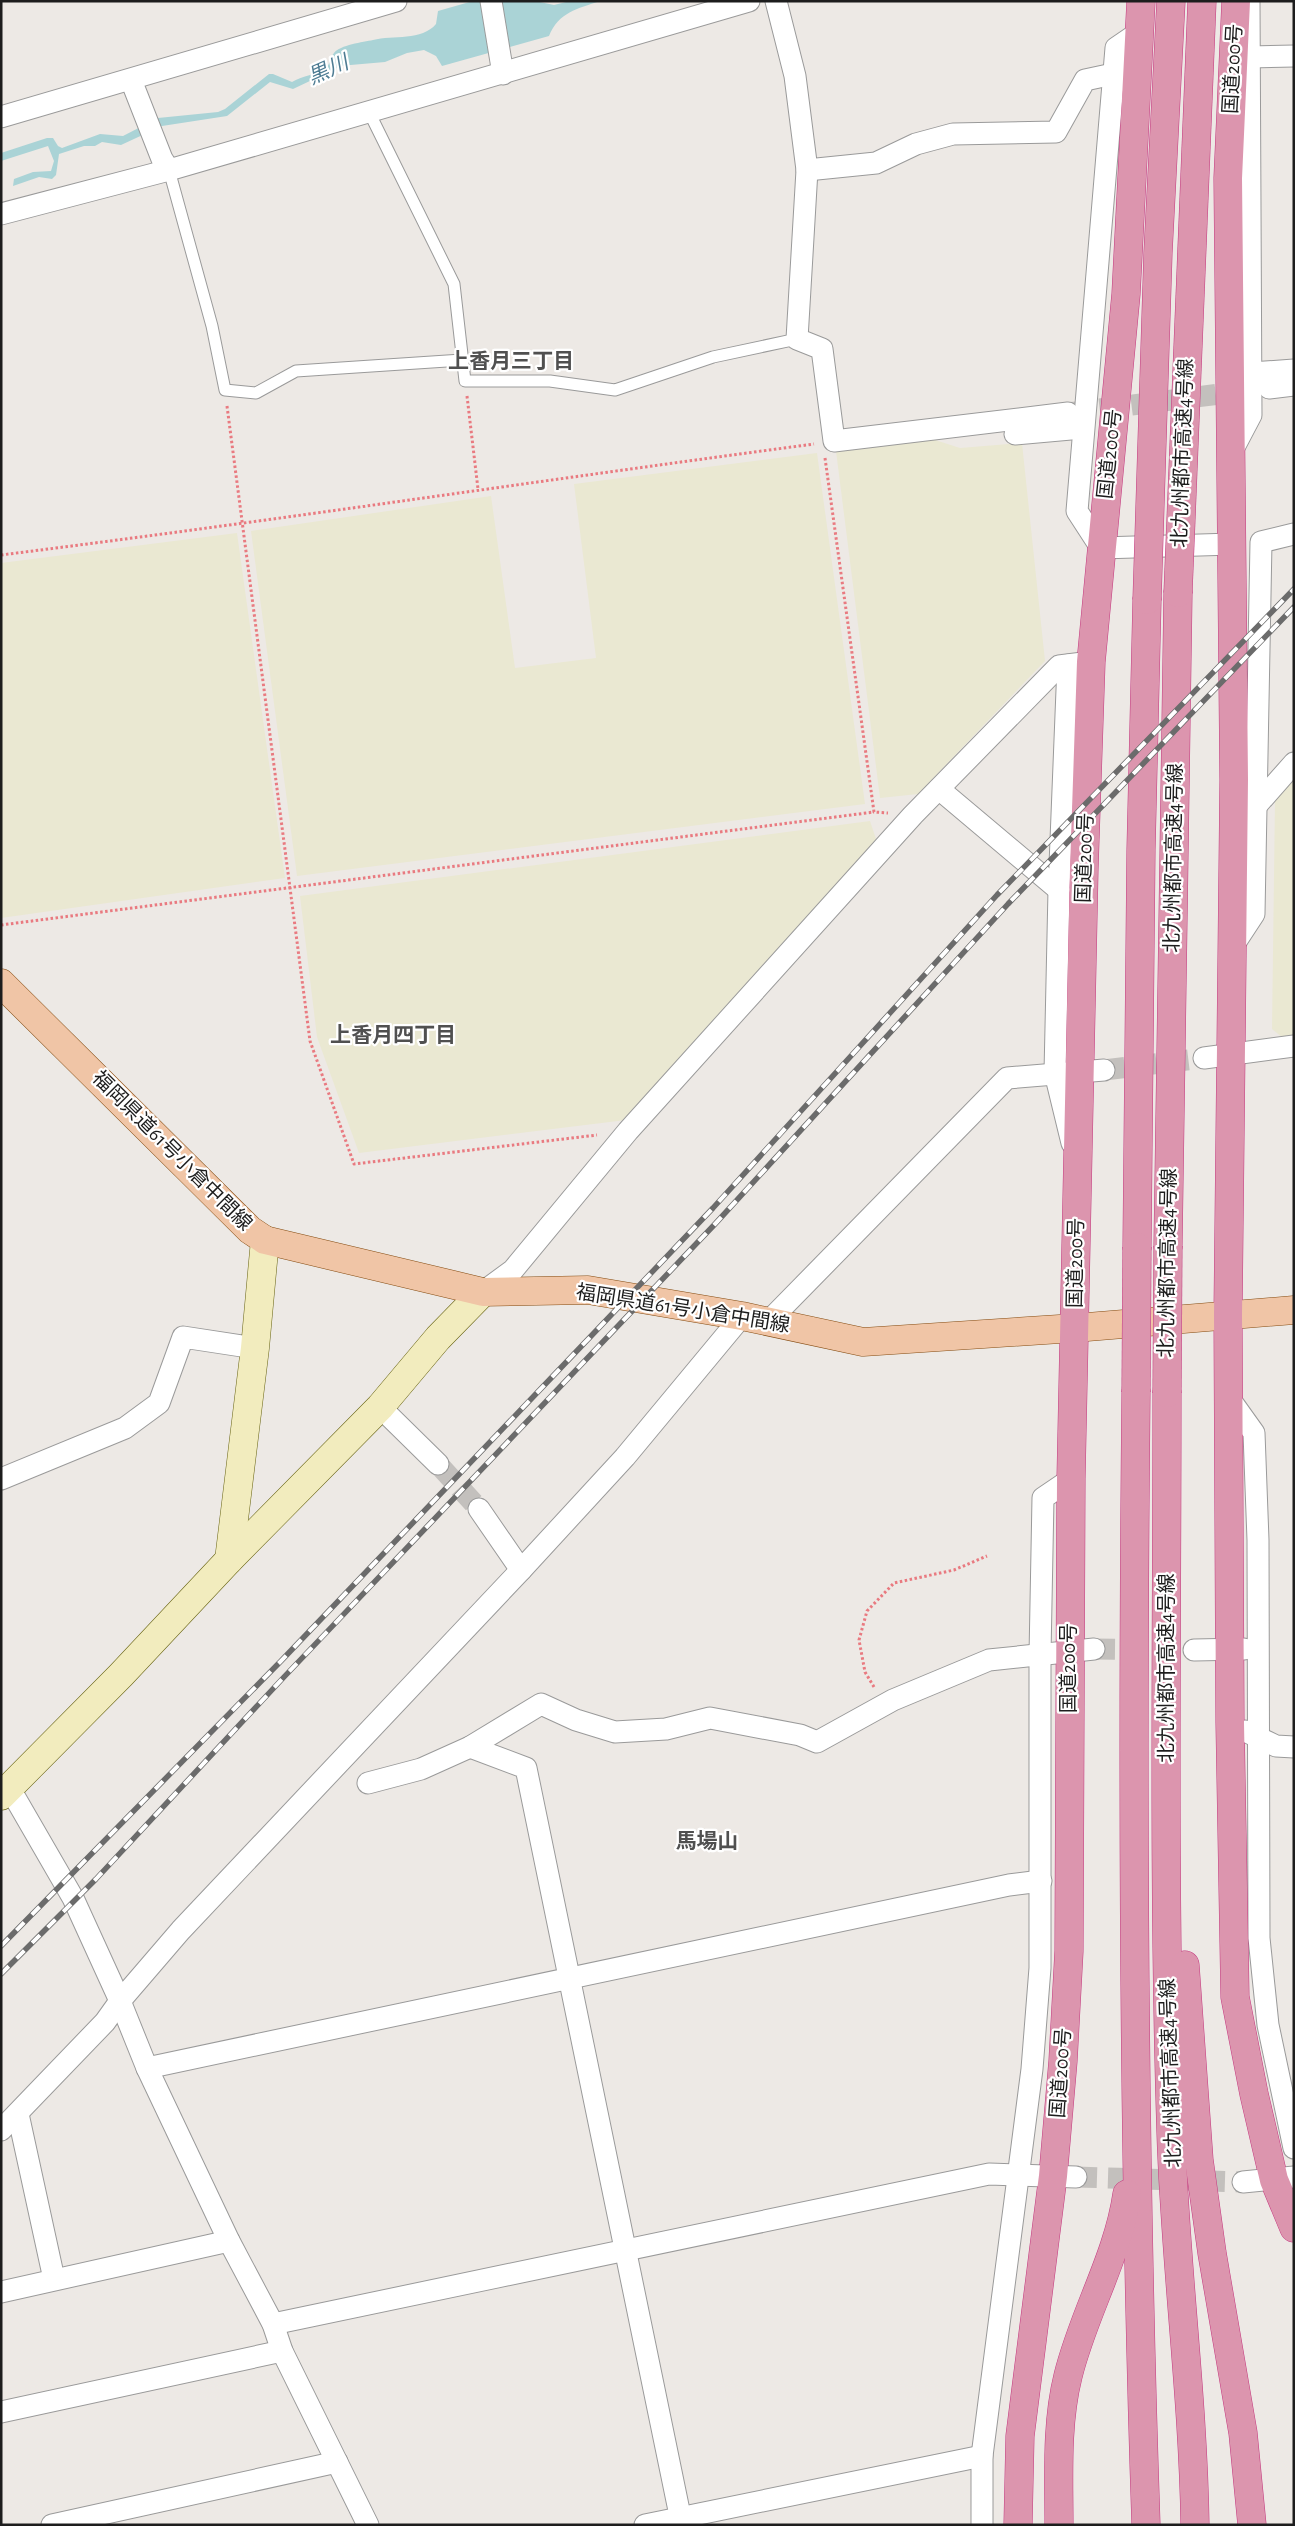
<svg xmlns="http://www.w3.org/2000/svg" width="1295" height="2526" font-family="'Alegreya Sans','Noto Sans JP',sans-serif">
<rect width="100%" height="100%" fill="#ede9e5"/>
<g fill="#eae8d2">
<polygon points="932,439 960,448 1022,443 1045,661 918,794 880,798 836,451"/>
<polygon points="817,453 865,804 297,876 251,531 491,496 515,668 596,658 574,484"/>
<polygon points="237,533 285,878 1,918 1,563"/>
<polygon points="1294,779 1294,1036 1282,1037 1272,1029 1275,800"/>
<polygon points="870,821 877,842 626,1120 359,1153 317,1037 300,896"/>
</g>
<path fill="#aad3d6" d="M473,1H535L554,5L570,1H600C577,9 559,12 549,36L442,66L436,56L424,50L407,53L385,62L339,66L326,77L312,80L293,89L270,82L227,116L162,126L121,145L102,142L95,146H84L59,154L56,175L52,179L39,177L13,186L14,179L33,172L51,171L54,161L48,146L1,161V153L47,138H53L58,146L62,148L100,134L123,136L158,118L218,112L225,109L269,74H273L292,82C302,76 315,75 324,69C331,65 329,59 334,53C340,45 363,42 373,40C393,35 422,41 436,24L438,11Z"/>
<g fill="none" stroke-linecap="round" stroke-linejoin="round">
<g stroke="#c3c0bd" stroke-width="21" stroke-dasharray="21 11" stroke-linecap="butt">
<polyline points="1068,413 1244,391"/>
<polyline points="1104,1070 1204,1058"/>
<polyline points="438,1464 479,1509"/>
<polyline points="1094,1649 1194,1650"/>
<polyline points="1076,2177 1243,2182"/>
</g>
<g stroke="#9a9a9a" stroke-width="13">
<g id="lane">
<polyline points="369,112 454,284 465,381 550,381 615,390 713,357 797,339"/>
<polyline points="169,170 212,326 225,390 256,393 296,371 462,360"/>
</g>
</g>
<g stroke="#9a9a9a" stroke-width="23">
<g id="street">
<polyline points="491,1 503,74"/>
<polyline points="776,1 795,76 807,170 797,339 822,349 834,441 1068,413"/>
<polyline points="1138,33 1116,48 1077,511 1101,548 1233,544"/>
<polyline points="1249,57 1294,56"/>
<polyline points="131,80 162,159 169,170"/>
<polyline points="1,117 396,1"/>
<polyline points="807,170 876,163 916,144 953,134 1056,132 1085,80 1113,74"/>
<polyline points="1,214 169,170 749,1"/>
<polyline points="1251,373 1294,370"/>
<polyline points="1269,388 1294,385"/>
<polyline points="1015,434 1082,428"/>
<polyline points="1231,453 1251,415 1249,1"/>
<polyline points="1068,665 1059,890 1055,1073 1072,1143"/>
<polyline points="939,789 1059,890"/>
<polyline points="1257,805 1294,763"/>
<polyline points="1231,949 1254,914 1261,542 1294,534"/>
<polyline points="1204,1058 1294,1046"/>
<polyline points="483,1292 513,1270 628,1131 913,815 1059,666 1091,662"/>
<polyline points="768,1322 1007,1078 1104,1070"/>
<polyline points="1229,1398 1254,1433 1258,1540 1259,1938 1268,2025 1294,2148"/>
<polyline points="380,1407 438,1464"/>
<polyline points="1,1479 125,1428 159,1403 183,1337 255,1348"/>
<polyline points="479,1509 521,1570"/>
<polyline points="1194,1650 1244,1649"/>
<polyline points="1245,1731 1276,1746 1294,1747"/>
<polyline points="470,1747 526,1768 682,2525"/>
<polyline points="368,1783 421,1769 470,1747 541,1704 576,1720 615,1732 666,1729 710,1718 800,1735 817,1742 893,1700 989,1660 1094,1649"/>
<polyline points="10,1789 73,1898 120,2001 147,2068 229,2241 273,2324 282,2351 368,2525"/>
<polyline points="147,2068 1009,1885 1041,1881"/>
<polyline points="18,2114 54,2279"/>
<polyline points="1,2130 105,2022 120,2001 181,1930 521,1570 625,1457 742,1316"/>
<polyline points="1243,2182 1294,2177"/>
<polyline points="1,2292 229,2241"/>
<polyline points="273,2324 989,2174 1076,2177"/>
<polyline points="1,2412 282,2351"/>
<polyline points="52,2525 337,2462"/>
<polyline points="645,2525 982,2456"/>
<polyline points="982,2525 982,2456 1032,2069 1040,1968 1040,1655 1043,1498 1071,1479"/>
</g>
</g>
<g stroke="#676312" stroke-width="29">
<g id="secondary">
<polyline points="229,1560 255,1348 265,1240"/>
<polyline points="1,1796 121,1675 229,1560 380,1407 438,1338 483,1292"/>
</g>
</g>
<g stroke="#854c12" stroke-width="29">
<polyline id="primary" points="1,983 250,1230 265,1240 483,1292 588,1290 742,1316 863,1342 1075,1328 1294,1310"/>
</g>
<g stroke="#c4397f" stroke-width="29">
<g id="highway">
<polyline points="1236,1 1228,178 1234,780 1228,1315 1230,1723 1235,1997 1254,2094 1274,2180 1294,2228"/>
<polyline points="1168,1246 1178,593"/>
<polyline points="1137,1247 1141,850 1147,600"/>
<path d="M1136,1392C1132,1770 1133,2147 1146,2525"/>
<path d="M1167,1393C1167,1639 1163,1886 1171,2133C1175,2264 1193,2394 1195,2525"/>
<polyline points="1185,1965 1199,2160 1212,2253 1243,2433 1252,2525"/>
<polyline points="1018,2525 1020,2436 1053,2176 1063,2061 1069,1951 1071,1479 1084,869 1091,662 1126,294 1141,1"/>
<path d="M1059,2525C1059,2476 1056,2424 1068,2376C1083,2314 1118,2257 1127,2194"/>
</g>
</g>
<g stroke="#e97a80" stroke-width="3" stroke-dasharray="2.5 2.5" stroke-linecap="butt">
<polyline points="467,396 478,489"/>
<polyline points="227,406 310,1041 354,1164 597,1135"/>
<polyline points="825,458 874,812 888,813"/>
<path d="M1,555C272,521 543,480 814,444"/>
<polyline points="1,925 874,812"/>
<polyline points="874,1687 865,1672 859,1640 867,1611 894,1583 954,1570 987,1556"/>
</g>
<use href="#lane" stroke="#fff" stroke-width="11"/>
<use href="#street" stroke="#fff" stroke-width="21"/>
<use href="#secondary" stroke="#f2ecbe" stroke-width="28"/>
<use href="#primary" stroke="#f0c5a6" stroke-width="28"/>
<use href="#highway" stroke="#dc95ae" stroke-width="28"/>
<g stroke="#6b6b6b" stroke-width="5.5">
<g id="rail">
<polyline points="1,1946 281,1661 553,1376 713,1208 997,895 1294,589"/>
<polyline points="1,1974 96,1879 284,1677 715,1224 1008,904 1294,607"/>
</g>
</g>
<use href="#rail" stroke="#fff" stroke-width="4" stroke-dasharray="11" stroke-linecap="butt"/>
<g stroke="#c4397f" stroke-width="29" stroke-linecap="butt">
<g id="highway-bridge">
<polyline points="1178,593 1202,1"/>
<polyline points="1147,600 1158,253 1171,1"/>
<polyline points="1136,1392 1137,1247"/>
<polyline points="1167,1393 1168,1246"/>
</g>
</g>
<use href="#highway-bridge" stroke="#dc95ae" stroke-width="28"/>
</g>
<g text-anchor="middle" dominant-baseline="central" stroke-width="4.5" stroke-linejoin="round" paint-order="stroke">
<g font-size="20" fill="#1d1d1d" stroke="#fff">
<text transform="translate(1233 69) rotate(-87)">国道200号</text>
<text transform="translate(1183 453) rotate(-88)">北九州都市高速4号線</text>
<text transform="translate(1110 454) rotate(-84)">国道200号</text>
<text transform="translate(1085 858) rotate(-88)">国道200号</text>
<text transform="translate(1174 858) rotate(-89)">北九州都市高速4号線</text>
<text transform="translate(172 1151) rotate(45)">福岡県道61号小倉中間線</text>
<text transform="translate(1076 1263) rotate(-89)">国道200号</text>
<text transform="translate(1168 1263) rotate(-89)">北九州都市高速4号線</text>
<text transform="translate(683 1309) rotate(9)">福岡県道61号小倉中間線</text>
<text transform="translate(1069 1668) rotate(-90)">国道200号</text>
<text transform="translate(1167 1668) rotate(-90)">北九州都市高速4号線</text>
<text transform="translate(1061 2073) rotate(-86)">国道200号</text>
<text transform="translate(1171 2073) rotate(-92)">北九州都市高速4号線</text>
</g>
<g font-size="21" font-style="italic" fill="#4e7c93" stroke="#fff">
<text transform="translate(328 70) rotate(-24)">黒川</text>
</g>
<g font-size="21" font-weight="bold" fill="#505050" stroke="#fff">
<text x="511" y="361">上香月三丁目</text>
<text x="393" y="1035">上香月四丁目</text>
<text x="707" y="1841">馬場山</text>
</g>
</g>
<rect width="1295" height="2526" fill="none" stroke="#1d1d1d" stroke-width="5"/>
</svg>
